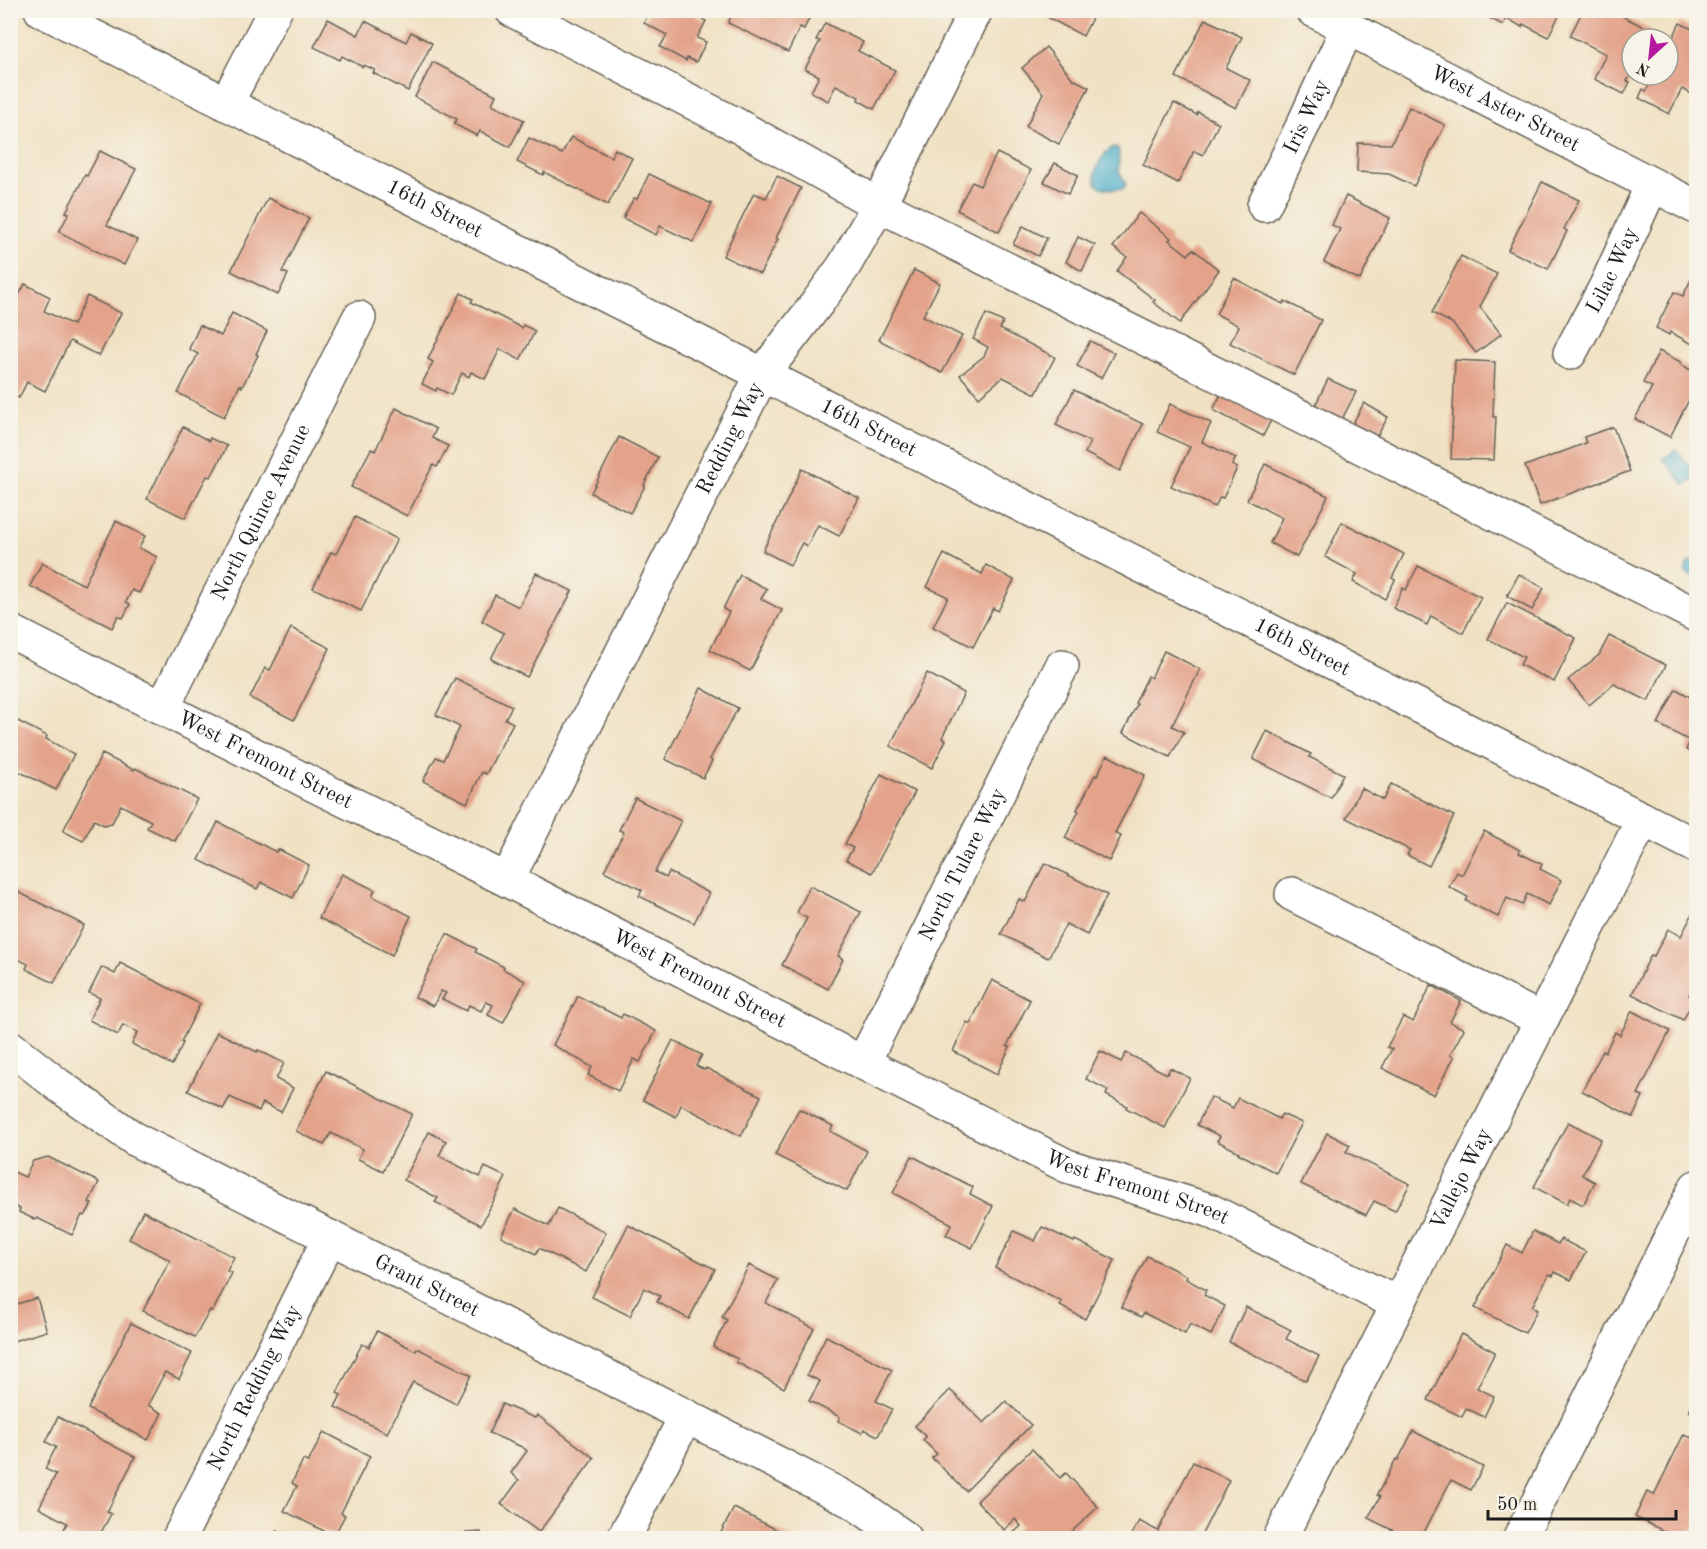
<svg xmlns="http://www.w3.org/2000/svg" width="1707" height="1549" font-family="'Old Standard TT',serif">
<rect width="100%" height="100%" fill="#f7f3e8"/>
<filter id="ink" filterUnits="userSpaceOnUse"><feTurbulence type="fractalNoise" baseFrequency=".0167" numOctaves="2"/><feDisplacementMap in="SourceGraphic" scale="12" xChannelSelector="R" yChannelSelector="G"/><feConvolveMatrix kernelMatrix="1 2 1 2 8 2 1 2 1" color-interpolation-filters="sRGB"/></filter>
<filter id="wash" filterUnits="userSpaceOnUse"><feTurbulence type="fractalNoise" baseFrequency=".008" numOctaves="4" result="noise"/><feDisplacementMap in="SourceGraphic" scale="24" xChannelSelector="R" yChannelSelector="G"/><feGaussianBlur stdDeviation="1.35" result="paint"/><feColorMatrix in="noise" values="0 0 0 0 0 0 0 0 0 0 0 0 0 0 0 0 0 1.4 0 .05"/><feComposite in="paint" operator="in"/></filter>
<g filter="url(#wash)">
<rect width="100%" height="100%" fill="#f0e1c2"/>
<g fill="#48acc8" stroke="#326472" stroke-width="1.5">
<path d="M1114,147L1118,148C1120,156 1118,164 1119,171C1121,177 1125,180 1126,186C1121,191 1120,190 1113,189C1109,188 1103,189 1099,186C1087,178 1104,149 1114,147Z"/>
<polygon points="1676,449 1696,474 1696,476 1685,486 1663,459"/>
<polygon points="1693,561 1696,563 1696,586 1693,577 1685,572 1687,564"/>
</g>
<g id="blocks">
<g fill="#e3a289">
<polygon points="650,10 697,10 694,15 706,21 697,38 706,42 696,62 687,58 686,61 660,47 667,35 644,23"/>
<polygon points="734,10 813,10 804,29 800,27 788,52 728,23"/>
<polygon points="1048,10 1096,10 1083,36 1045,16"/>
<polygon points="1474,10 1562,10 1548,37 1523,24 1522,27 1506,18 1503,25"/>
<polygon points="1583,10 1610,10 1652,31 1648,39 1632,39 1632,71 1627,81 1630,82 1624,94 1594,79 1606,54 1570,36"/>
<polygon points="328,19 358,35 365,21 406,42 411,32 432,43 408,91 373,73 375,70 364,65 363,67 342,56 340,60 314,47"/>
<polygon points="1205,19 1242,37 1226,68 1250,80 1236,108 1176,77"/>
<polygon points="825,23 863,42 858,51 895,70 874,109 858,100 859,97 836,85 828,101 811,92 819,76 805,69 820,41 816,40"/>
<polygon points="1680,23 1696,31 1696,96 1682,89 1669,114 1639,98 1643,89 1646,91 1654,75 1668,75 1668,48"/>
<polygon points="1046,47 1073,79 1089,87 1059,144 1026,127 1043,93 1022,68"/>
<polygon points="433,62 496,95 492,104 524,120 510,147 480,131 477,136 454,124 457,119 415,97"/>
<polygon points="1174,103 1197,115 1198,112 1219,123 1203,155 1194,151 1178,183 1143,165"/>
<polygon points="1409,107 1445,125 1414,186 1389,174 1357,172 1358,143 1391,144"/>
<polygon points="571,137 611,157 615,149 632,158 608,205 544,172 543,175 517,162 529,138 562,154"/>
<polygon points="100,151 136,169 107,225 137,240 124,265 59,232 69,213 66,212 85,175 87,176"/>
<polygon points="997,153 1031,170 999,232 957,210 972,182 980,186"/>
<polygon points="1055,163 1078,175 1068,194 1044,182"/>
<polygon points="649,174 712,204 693,242 660,226 656,235 623,218 634,198 637,199"/>
<polygon points="777,176 801,188 776,238 778,239 760,274 723,256 754,193 766,198"/>
<polygon points="1542,182 1579,200 1564,229 1567,231 1548,269 1508,250"/>
<polygon points="1346,196 1390,218 1360,280 1324,262 1340,229 1332,225"/>
<polygon points="268,198 309,218 282,272 288,274 278,295 231,271"/>
<polygon points="1139,213 1171,238 1169,240 1188,255 1193,249 1219,270 1180,323 1153,302 1155,300 1117,271 1127,257 1113,247"/>
<polygon points="1023,226 1047,238 1038,256 1013,244"/>
<polygon points="1078,237 1095,245 1082,271 1066,262"/>
<polygon points="1461,256 1497,274 1480,307 1501,334 1476,353 1452,323 1432,313"/>
<polygon points="1696,269 1696,346 1670,332 1669,335 1656,328 1674,292 1683,296"/>
<polygon points="914,270 940,283 923,316 962,336 942,373 879,340"/>
<polygon points="1234,278 1283,304 1285,301 1321,320 1294,375 1230,343 1239,326 1216,314"/>
<polygon points="25,284 50,297 44,311 73,325 87,296 121,313 99,356 70,341 45,391 27,382 19,398 10,394 10,312"/>
<polygon points="461,293 473,299 471,302 522,328 523,325 535,331 520,360 500,349 485,379 471,372 469,377 462,373 451,395 437,388 436,391 422,384 433,362 428,359"/>
<polygon points="232,313 267,331 256,354 258,355 242,387 240,385 224,417 178,393 198,354 189,349 200,325 221,336"/>
<polygon points="986,314 1003,322 1000,329 1055,357 1036,394 1003,377 979,397 960,375 984,356 988,347 973,339"/>
<polygon points="1090,341 1114,353 1101,378 1077,366"/>
<polygon points="1659,351 1681,362 1680,364 1696,373 1696,386 1670,437 1635,419 1652,387 1643,383"/>
<polygon points="1455,360 1495,362 1493,417 1496,417 1494,460 1451,459"/>
<polygon points="1328,379 1356,392 1341,421 1314,408"/>
<polygon points="1074,390 1143,424 1120,471 1085,453 1090,442 1056,425"/>
<polygon points="1221,394 1271,420 1263,436 1213,410"/>
<polygon points="1364,403 1388,417 1376,438 1352,425"/>
<polygon points="1170,404 1211,423 1202,442 1236,458 1232,465 1237,468 1223,498 1220,497 1215,507 1171,486 1190,447 1157,432"/>
<polygon points="396,408 436,429 432,438 448,446 437,467 433,465 407,516 351,487 371,449 375,451"/>
<polygon points="183,427 209,441 210,438 227,446 211,477 207,476 185,518 147,499"/>
<polygon points="1613,427 1630,471 1540,505 1525,466 1586,443 1584,437"/>
<polygon points="619,437 658,457 644,485 645,486 630,513 591,493"/>
<polygon points="1265,464 1328,496 1297,557 1270,543 1282,518 1247,500"/>
<polygon points="802,469 859,498 839,536 818,525 807,546 802,543 790,565 763,551"/>
<polygon points="355,517 397,539 361,611 313,588 331,552 336,554"/>
<polygon points="116,521 145,536 139,548 157,557 139,593 132,590 126,602 130,604 123,618 118,616 112,628 30,586 42,563 84,585"/>
<polygon points="1342,522 1404,554 1392,578 1395,580 1385,599 1353,582 1357,574 1325,557"/>
<polygon points="944,554 982,574 986,565 1014,580 998,611 993,608 973,647 933,627 948,597 927,587"/>
<polygon points="1418,566 1481,597 1463,633 1431,616 1427,625 1393,608 1403,588 1406,590"/>
<polygon points="536,573 572,591 527,677 491,659 504,633 482,621 495,595 519,607"/>
<polygon points="1519,574 1544,588 1532,610 1507,596"/>
<polygon points="740,575 767,589 761,599 782,610 750,671 710,650 729,612 723,609"/>
<polygon points="1507,603 1576,638 1554,682 1520,665 1524,657 1488,639"/>
<polygon points="291,628 330,648 294,720 250,698 265,668 270,670"/>
<polygon points="1609,636 1666,665 1648,701 1614,684 1589,705 1568,680 1599,655"/>
<polygon points="1164,651 1200,669 1172,726 1184,732 1170,757 1123,733 1137,704 1135,703 1148,676 1151,678"/>
<polygon points="927,673 964,693 942,738 946,740 932,768 890,746"/>
<polygon points="455,678 512,706 505,719 513,723 486,774 482,772 467,803 423,781 436,757 443,760 460,727 436,715"/>
<polygon points="701,688 738,708 710,759 712,761 703,778 665,759"/>
<polygon points="1676,689 1696,700 1696,755 1686,750 1690,741 1658,724"/>
<polygon points="10,717 47,736 46,739 74,754 56,790 10,767"/>
<polygon points="1267,731 1311,754 1309,757 1343,774 1331,798 1253,759"/>
<polygon points="102,754 134,770 135,768 197,799 175,841 147,828 151,821 121,805 112,823 104,825 94,820 83,841 63,831"/>
<polygon points="1107,755 1145,775 1115,833 1121,836 1109,861 1065,838 1079,811 1077,810 1095,775 1097,776"/>
<polygon points="881,774 915,792 872,873 846,860 853,848 845,844"/>
<polygon points="1391,784 1454,816 1429,866 1407,855 1410,850 1346,818 1361,788 1383,800"/>
<polygon points="635,798 681,821 655,872 666,878 669,872 709,893 694,923 639,896 642,890 604,871 624,832 619,830"/>
<polygon points="218,822 276,852 278,849 309,865 293,898 261,882 257,889 199,860"/>
<polygon points="1484,831 1520,850 1519,853 1542,864 1540,869 1561,880 1549,905 1527,894 1522,905 1507,898 1498,917 1466,901 1468,897 1449,887 1457,872 1462,875"/>
<polygon points="1045,863 1107,895 1087,935 1066,924 1048,958 1001,934 1019,899 1025,902"/>
<polygon points="342,874 375,890 372,896 411,916 392,955 319,918"/>
<polygon points="810,886 861,912 838,956 843,959 828,989 782,965 807,918 797,913"/>
<polygon points="10,888 84,925 54,983 26,969 28,964 10,955"/>
<polygon points="1692,915 1696,917 1696,980 1689,995 1695,997 1683,1020 1632,994 1651,955 1654,956 1668,929 1681,936"/>
<polygon points="447,934 477,949 475,952 504,967 503,969 525,981 503,1023 488,1015 493,1005 486,1002 481,1011 469,1005 466,1011 442,999 446,993 441,991 433,1006 415,997"/>
<polygon points="120,963 200,1004 181,1042 183,1043 172,1065 132,1044 138,1032 123,1025 118,1035 89,1020 100,998 89,993 102,967 115,974"/>
<polygon points="992,980 1030,1000 1007,1046 1010,1047 997,1074 953,1051 967,1022 970,1024"/>
<polygon points="1431,985 1461,1001 1450,1022 1464,1029 1450,1055 1454,1057 1434,1095 1382,1068 1392,1049 1387,1047 1403,1017 1413,1022"/>
<polygon points="578,996 621,1018 623,1014 656,1031 640,1062 634,1059 618,1091 588,1075 592,1067 553,1045"/>
<polygon points="1632,1011 1670,1031 1638,1094 1643,1096 1633,1117 1582,1091 1603,1051 1605,1053 1615,1032 1620,1035"/>
<polygon points="217,1032 257,1052 258,1050 284,1063 276,1079 293,1088 281,1112 263,1103 259,1111 230,1097 223,1109 188,1091"/>
<polygon points="673,1040 702,1055 696,1066 705,1070 706,1068 761,1096 741,1136 681,1105 676,1117 643,1100"/>
<polygon points="1100,1051 1121,1062 1126,1053 1167,1074 1170,1068 1190,1078 1165,1128 1126,1108 1127,1106 1106,1095 1108,1090 1086,1079"/>
<polygon points="326,1071 412,1114 383,1171 358,1159 363,1149 331,1133 324,1145 296,1131"/>
<polygon points="1211,1097 1233,1108 1238,1098 1279,1119 1282,1114 1302,1123 1276,1173 1238,1153 1239,1152 1217,1141 1220,1136 1197,1125"/>
<polygon points="799,1109 833,1126 830,1131 867,1151 847,1191 775,1155"/>
<polygon points="1568,1122 1601,1139 1582,1175 1595,1182 1583,1205 1570,1198 1567,1204 1534,1187"/>
<polygon points="429,1132 446,1141 439,1156 480,1177 485,1167 506,1177 481,1225 435,1202 438,1198 404,1180"/>
<polygon points="1327,1133 1350,1145 1346,1152 1410,1184 1395,1211 1374,1201 1366,1215 1301,1184"/>
<polygon points="912,1156 973,1187 970,1194 993,1206 972,1248 946,1235 952,1224 893,1193"/>
<polygon points="48,1157 99,1182 89,1202 92,1204 85,1216 82,1215 72,1235 37,1218 36,1220 19,1212 20,1209 10,1204 10,1170 25,1177 33,1161"/>
<polygon points="558,1208 606,1232 586,1272 539,1248 536,1254 501,1236 515,1209 549,1226"/>
<polygon points="143,1211 234,1257 227,1271 232,1273 213,1311 210,1310 195,1337 143,1311 170,1260 129,1239"/>
<polygon points="628,1225 715,1269 689,1319 657,1302 660,1296 644,1288 630,1316 592,1297"/>
<polygon points="1042,1227 1074,1242 1075,1240 1115,1260 1085,1319 1060,1306 1062,1302 995,1268 1014,1231 1035,1241"/>
<polygon points="1533,1231 1558,1244 1561,1239 1586,1252 1571,1280 1555,1272 1553,1276 1549,1274 1532,1307 1537,1310 1525,1333 1475,1308 1507,1245 1522,1253"/>
<polygon points="1147,1256 1187,1276 1186,1279 1206,1290 1204,1295 1225,1306 1211,1335 1190,1324 1185,1334 1144,1313 1141,1317 1121,1307"/>
<polygon points="749,1265 778,1280 766,1303 814,1328 784,1388 736,1362 738,1359 713,1347 727,1320 722,1317"/>
<polygon points="37,1298 47,1331 10,1342 10,1306"/>
<polygon points="1246,1307 1291,1330 1286,1339 1319,1356 1306,1381 1229,1342"/>
<polygon points="131,1323 192,1353 179,1379 165,1372 148,1405 162,1413 148,1440 88,1409"/>
<polygon points="377,1331 416,1351 417,1348 471,1375 456,1404 413,1382 387,1433 335,1407 341,1395 337,1393 362,1344 369,1347"/>
<polygon points="1461,1334 1495,1352 1477,1388 1494,1396 1484,1417 1466,1408 1462,1417 1428,1400"/>
<polygon points="826,1336 892,1370 876,1401 892,1409 878,1436 864,1429 862,1433 838,1421 840,1417 809,1401 820,1381 807,1375"/>
<polygon points="950,1390 984,1423 1006,1401 1031,1425 966,1491 932,1458 937,1454 923,1440 926,1437 915,1426"/>
<polygon points="1696,1396 1696,1415 1689,1411"/>
<polygon points="502,1404 535,1418 537,1415 594,1458 539,1532 501,1504 519,1480 511,1473 527,1451 522,1447 489,1433"/>
<polygon points="58,1417 135,1457 107,1512 111,1514 98,1538 72,1538 62,1533 67,1523 39,1508 56,1474 45,1469 56,1447 46,1442"/>
<polygon points="1413,1431 1483,1467 1471,1490 1451,1480 1421,1538 1408,1538 1368,1518 1380,1497 1377,1495 1396,1459 1398,1460"/>
<polygon points="324,1432 370,1456 341,1513 345,1515 334,1536 284,1511 297,1486 292,1483 303,1460 308,1462"/>
<polygon points="1684,1434 1696,1440 1696,1525 1689,1538 1678,1538 1635,1517 1647,1492 1654,1495"/>
<polygon points="1032,1449 1060,1478 1066,1473 1098,1507 1065,1538 1008,1538 1021,1526 1015,1519 1004,1530 977,1501"/>
<polygon points="1193,1462 1229,1480 1200,1538 1130,1538 1139,1521 1158,1531"/>
<polygon points="734,1508 793,1538 718,1538"/>
<polygon points="277,1531 292,1538 273,1538"/>
<polygon points="481,1532 481,1538 451,1538 451,1534"/>
</g>
</g>
</g>
<g filter="url(#ink)">
<use href="#blocks" fill-opacity="0" stroke="#666156" stroke-width="1.5"/>
<g fill="none" stroke-linecap="round" stroke-linejoin="round">
<g stroke="#666156" stroke-width="36">
<g id="minor">
<polyline points="512,10 731,122 879,205 1696,615"/>
<path id="s1" d="M1313,10L1696,207"/>
<polyline points="226,104 275,10"/>
<path id="s2" d="M1264,205L1304,123L1347,29"/>
<path id="s3" d="M1570,353L1606,286L1652,185"/>
<path id="s4" d="M10,631L316,786L507,880L863,1063L1067,1166L1209,1210L1398,1304"/>
<path id="s5" d="M163,707L359,318"/>
<path id="s6" d="M507,880L762,375L818,302L844,266L879,205L976,10"/>
<polyline points="1292,894 1542,1020"/>
<path id="s7" d="M10,1047L58,1085L136,1140L686,1416L855,1503L905,1538"/>
<path id="s8" d="M863,1063L1062,666"/>
<path id="s9" d="M179,1538L330,1237"/>
<polyline points="624,1538 686,1416"/>
<path id="s10" d="M1280,1538L1643,819"/>
<polyline points="1520,1538 1696,1187"/>
</g>
</g>
<g stroke="#666156" stroke-width="36">
<g id="major">
<path id="s11" d="M41,10L1696,846"/>
</g>
</g>
<use href="#minor" stroke="#fff" stroke-width="33"/>
<use href="#major" stroke="#fff" stroke-width="33"/>
</g>
</g>
<g text-anchor="middle" dominant-baseline="central" stroke-width="4.5" stroke-linejoin="round" paint-order="stroke">
<g font-size="21" fill="#1c1c1c" stroke="#f7f3e8">
<text stroke="none"><textPath href="#s1" startOffset="216">West Aster Street</textPath></text>
<text stroke="none"><textPath href="#s2" startOffset="98">Iris Way</textPath></text>
<text stroke="none"><textPath href="#s11" startOffset="441">16th Street</textPath></text>
<text stroke="none"><textPath href="#s3" startOffset="93">Lilac Way</textPath></text>
<text stroke="none"><textPath href="#s11" startOffset="927">16th Street</textPath></text>
<text stroke="none"><textPath href="#s6" startOffset="495">Redding Way</textPath></text>
<text stroke="none"><textPath href="#s5" startOffset="218">North Quince Avenue</textPath></text>
<text stroke="none"><textPath href="#s11" startOffset="1413">16th Street</textPath></text>
<text stroke="none"><textPath href="#s4" startOffset="286">West Fremont Street</textPath></text>
<text stroke="none"><textPath href="#s8" startOffset="222">North Tulare Way</textPath></text>
<text stroke="none"><textPath href="#s4" startOffset="772">West Fremont Street</textPath></text>
<text stroke="none"><textPath href="#s10" startOffset="402">Vallejo Way</textPath></text>
<text stroke="none"><textPath href="#s4" startOffset="1258">West Fremont Street</textPath></text>
<text stroke="none"><textPath href="#s7" startOffset="482">Grant Street</textPath></text>
<text stroke="none"><textPath href="#s9" startOffset="168">North Redding Way</textPath></text>
</g>
</g>
<rect width="1707" height="1549" fill="none" stroke="#f7f3e8" stroke-width="36"/>
<g transform="translate(1650 57) rotate(207)"><circle r="28" fill="#f7f3e8" stroke="#9f9d96" stroke-width="1.5"/>
<path d="M0-4.5L10 22L0 15L-10 22Z" fill="#b5179e"/>
<text y="-9" font-size="16" font-weight="bold" text-anchor="middle" fill="#1c1c1c">N</text>
</g>
<path d="M1488 1510v9h188v-9" fill="none" stroke="#1c1c1c" stroke-width="3"/>
<text x="1497" y="1510" font-size="18" fill="#1c1c1c" stroke="#f7f3e8" stroke-width="4.5" paint-order="stroke">50 m</text>
</svg>
